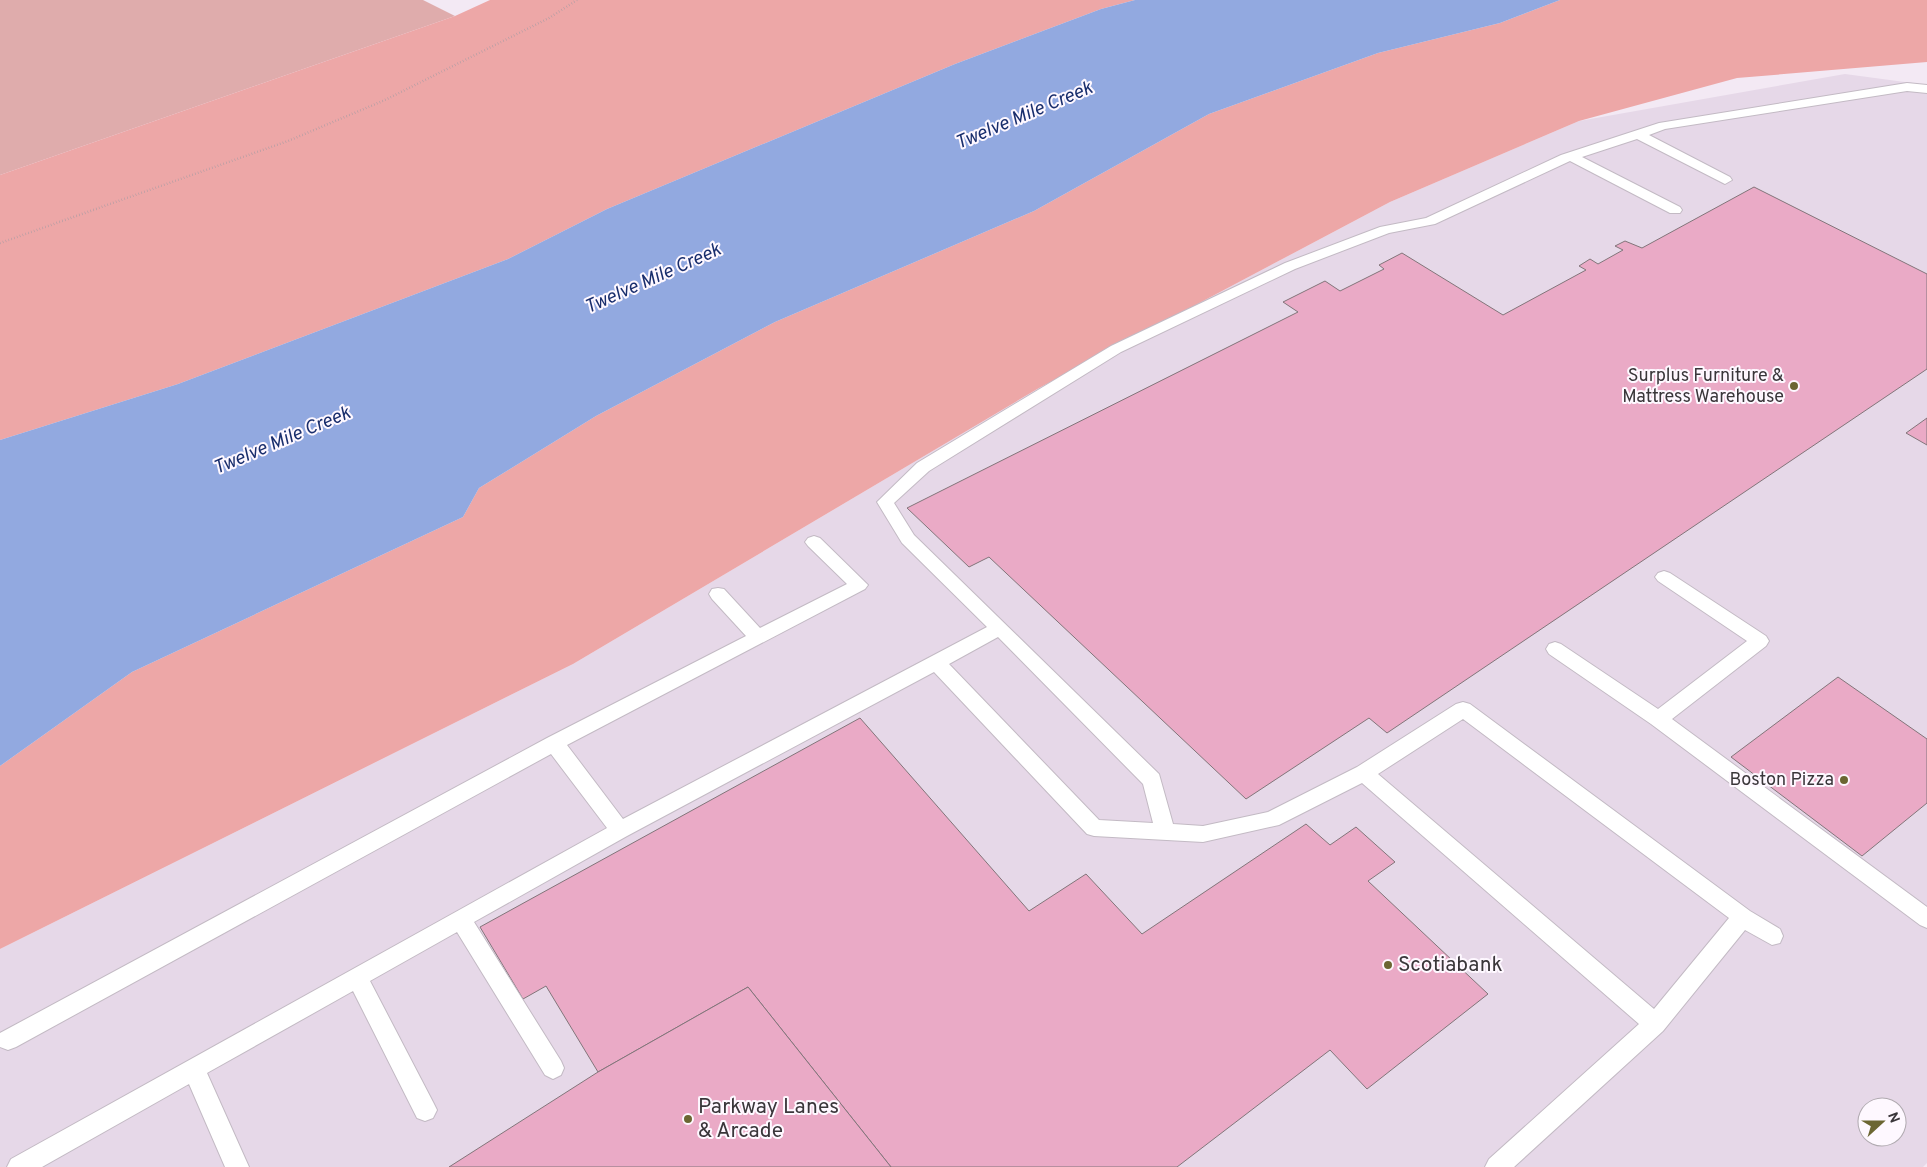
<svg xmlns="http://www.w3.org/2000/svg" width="1927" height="1167" font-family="Overpass,sans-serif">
<rect width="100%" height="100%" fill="#f3e9f4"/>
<path fill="#e6d8e8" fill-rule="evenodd" d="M1845,74L1927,85V1163L1923,1167H0V949L573,664L1039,388L1390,202L1579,121ZM1867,1107H1897V1137H1867Z"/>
<polygon fill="#dfacac" points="0,0 423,0 455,16 0,175"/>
<g fill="#eda7a7">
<polygon points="490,0 1135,0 1101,9 955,64 607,209 508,259 178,384 0,440 0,175 455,16"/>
<polygon points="1560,0 1927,0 1927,62 1737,78 1579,121 1390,202 1039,388 573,664 0,949 0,766 132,672 463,517 479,488 596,416 775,322 1034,211 1209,114 1378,53 1500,23"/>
</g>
<polygon fill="#92a9e0" points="1135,0 1560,0 1500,23 1378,53 1209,114 1034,211 775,322 596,416 479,488 463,517 132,672 0,766 0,440 178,384 508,259 607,209 955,64 1101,9"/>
<g fill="#eaaac6" stroke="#82757a">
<polygon points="1754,187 1927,274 1927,369 1387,733 1369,718 1246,799 989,557 969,567 907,508 1298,312 1283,302 1325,281 1340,291 1384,269 1379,265 1402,253 1503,315 1586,270 1579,266 1590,259 1598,264 1623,250 1615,246 1625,241 1642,248"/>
<polygon points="1927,418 1927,445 1906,433"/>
<polygon points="1838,677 1927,739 1927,803 1862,856 1731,757"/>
<polygon points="860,718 1029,911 1086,874 1142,934 1306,824 1330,845 1356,827 1395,862 1368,881 1488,994 1367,1089 1330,1050 1177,1167 891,1167 748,987 598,1072 546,986 523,999 480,927"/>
<polygon points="748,987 891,1167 449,1167 598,1072"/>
</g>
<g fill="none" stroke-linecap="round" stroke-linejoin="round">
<g stroke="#c3bac4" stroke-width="2">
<g id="lane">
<path d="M1907,83L1927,85V93L1907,91L1665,129L1649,135L1730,177L1732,180L1725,184L1637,139L1582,157L1680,207L1682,210L1680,213H1670L1570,161L1435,224L1389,233L1295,269L1121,352L929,471L894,503L914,535L1159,774L1173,824L1203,826L1268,812L1357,767L1456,704L1463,702L1470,704L1750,911L1780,929L1783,936L1780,943L1772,945L1745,930L1663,1031L1514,1167H1485L1489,1159L1639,1024L1362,783L1279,825L1203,842L1094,836L1087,834L934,672L627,836L474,922L561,1061L564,1068L561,1075L553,1079L545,1075L457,932L370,981L433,1102L437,1110L433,1118L425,1121L417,1118L353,991L207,1073L249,1167H225L189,1084L42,1167H7L11,1159L607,828L551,754L16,1047L8,1050L0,1047V1033L547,738L746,636L712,599L709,594L712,589L718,588L724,589L760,628L847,584L808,546L805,542L808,538L814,536L820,538L868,585L865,589L567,745L623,819L987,627L902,543L877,502L917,463L1111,346L1285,263L1380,227L1426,218L1561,155L1659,123ZM998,637L1143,784L1153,823L1099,820L949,664ZM1463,719L1729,918L1654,1009L1378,774Z"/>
<polygon points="1664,571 1670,573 1766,636 1769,641 1766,646 1672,719 1927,907 1927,928 1920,925 1651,724 1549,654 1546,649 1549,644 1555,642 1561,644 1658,709 1747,641 1658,581 1655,577 1658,573"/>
</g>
</g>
<polyline stroke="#a29ba3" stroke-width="2.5" stroke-dasharray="0.5 2.5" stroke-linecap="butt" points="0,243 288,141 385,100 549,18 577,0"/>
<use href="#lane" fill="#fff" fill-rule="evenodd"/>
</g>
<g fill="#6b6632" stroke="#fef8ff" stroke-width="2">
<circle cx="1794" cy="386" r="5"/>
<circle cx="1844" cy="780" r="5"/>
<circle cx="1388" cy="965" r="5"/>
<circle cx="688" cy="1119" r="5"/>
</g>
<g text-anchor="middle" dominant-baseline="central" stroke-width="4" stroke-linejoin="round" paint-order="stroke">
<g font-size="18" fill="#3a363a" stroke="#fef8ff" text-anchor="end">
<text x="1784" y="376">Surplus Furniture &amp;<tspan x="1784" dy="21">Mattress Warehouse</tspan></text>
<text x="1834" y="780">Boston Pizza</text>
</g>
<g font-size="19" font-style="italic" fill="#192e6d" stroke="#fef8ff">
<text transform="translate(1024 116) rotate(-23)">Twelve Mile Creek</text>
<text transform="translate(653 279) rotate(-24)">Twelve Mile Creek</text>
<text transform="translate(282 441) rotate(-23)">Twelve Mile Creek</text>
</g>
<g font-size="21" fill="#3a363a" stroke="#fef8ff" text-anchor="start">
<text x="1398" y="965">Scotiabank</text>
<text x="698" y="1107">Parkway Lanes<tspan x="698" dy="24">&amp; Arcade</tspan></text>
</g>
</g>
<g transform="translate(1882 1122) rotate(69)"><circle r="24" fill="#fef8ff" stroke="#b0aab0"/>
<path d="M0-4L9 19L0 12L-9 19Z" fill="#6b6632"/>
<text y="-8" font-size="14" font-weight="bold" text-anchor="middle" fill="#3a363a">N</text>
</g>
</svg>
